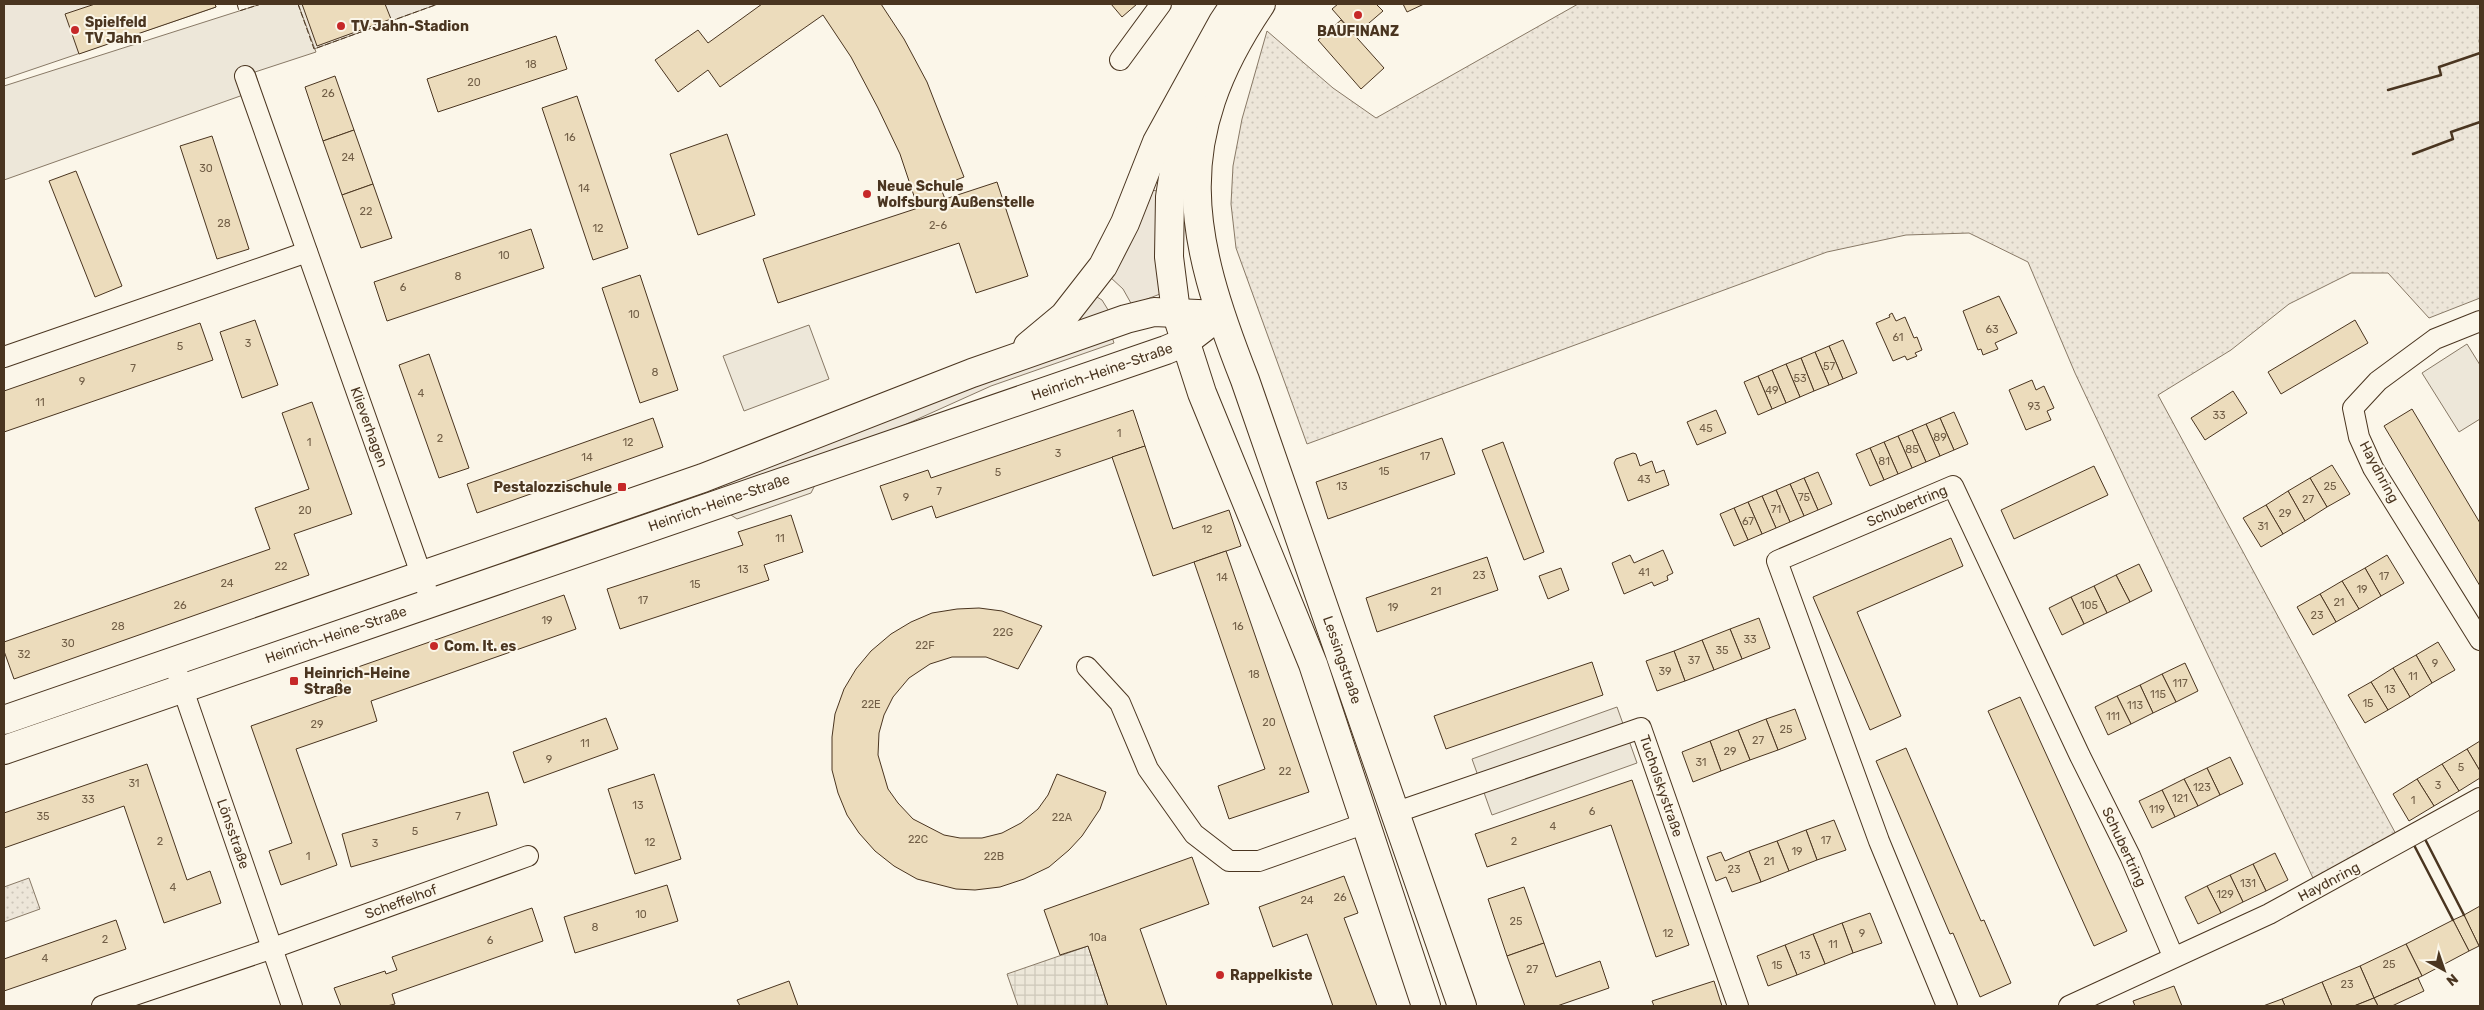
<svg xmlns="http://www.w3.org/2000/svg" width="2484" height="1010" font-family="Rubik,sans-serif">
<defs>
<pattern id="park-dots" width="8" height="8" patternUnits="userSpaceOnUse" patternTransform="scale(1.25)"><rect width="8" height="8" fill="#ede6d9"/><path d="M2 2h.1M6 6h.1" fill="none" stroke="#cdc6ba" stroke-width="1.8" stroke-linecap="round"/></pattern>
<pattern id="plaza-grid" width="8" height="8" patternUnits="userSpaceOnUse" patternTransform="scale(1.25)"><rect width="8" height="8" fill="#ede7d9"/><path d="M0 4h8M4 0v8" fill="none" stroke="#cdc7ba"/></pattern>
</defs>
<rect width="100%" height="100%" fill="#fbf6e9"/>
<g fill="#ede6d9" stroke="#887966">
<polygon points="4,4 215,4 216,7 4,79"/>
<polygon points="298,4 438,4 314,49"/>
<polygon points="1152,190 1157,191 1160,294 1132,305 1123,289 1110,277"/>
<polygon points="1097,297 1102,300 1110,313 1066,329"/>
<polygon points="1112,337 1114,343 991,386 880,436 720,490 718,485 908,410"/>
</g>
<g fill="url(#park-dots)" stroke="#887966">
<polygon points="1578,4 2480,4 2480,298 2429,318 2388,273 2351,273 2289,304 2231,350 2158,395 2397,836 2313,878 2075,373 2028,262 1969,233 1906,235 1827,252 1307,444 1236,248 1231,204 1233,166 1242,119 1267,31 1333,88 1376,118"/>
<polygon points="29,878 40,909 4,922 4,887"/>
</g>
<g fill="#ede7d9" stroke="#887966">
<polygon points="261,4 298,4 316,52 255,72 260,89 4,180 4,86"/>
<polygon points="809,325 829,379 744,411 723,356"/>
<polygon points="2467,344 2480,365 2480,419 2459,432 2422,373"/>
<polygon points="816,483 811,493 737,519 728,513"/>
<polygon points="1617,707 1637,763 1492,815 1472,759"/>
</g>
<polygon fill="url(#plaza-grid)" stroke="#887966" points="1088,946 1108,1006 1018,1006 1007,974"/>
<g fill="#ecdcbc" stroke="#4a3520">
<polygon points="95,4 215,4 216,7 79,54 65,14"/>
<polygon points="302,4 385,4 391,19 317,46"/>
<polygon points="762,4 881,4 904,39 927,82 964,177 940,186 945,199 918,208 900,154 878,108 851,57 823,15 720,87 708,70 678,92 655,60 698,30 708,43"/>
<polygon points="1111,4 1137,4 1122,17"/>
<polygon points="1338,4 1376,4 1383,11 1355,35 1332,9"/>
<polygon points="1403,4 1424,4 1407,12"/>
<polygon points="1341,20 1384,68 1361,89 1318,40"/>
<polygon points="556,36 567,69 438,112 427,79"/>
<polygon points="335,76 354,130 323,141 305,87"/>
<polygon points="577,96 628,248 593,260 542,108"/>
<polygon points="354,130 373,184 342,195 323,141"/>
<polygon points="727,134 755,215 698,235 670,154"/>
<polygon points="212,136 249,249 217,259 180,146"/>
<polygon points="76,171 122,286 95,297 49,181"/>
<polygon points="997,182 1028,276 976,293 959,243 778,303 763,259"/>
<polygon points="373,184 392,238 361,248 342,195"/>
<polygon points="531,229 544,268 387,321 374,282"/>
<polygon points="640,275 678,390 640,403 602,288"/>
<polygon points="1999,296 2017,333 1995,343 1998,349 1983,355 1981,349 1978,350 1963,311"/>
<polygon points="1892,313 1896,321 1905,317 1914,338 1917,337 1922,350 1915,353 1917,356 1907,360 1905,356 1893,361 1876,323 1890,317 1889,315"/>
<polygon points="255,320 278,385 242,398 220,332"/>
<polygon points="2355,320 2368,343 2281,394 2268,372"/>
<polygon points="200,323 213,360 4,432 4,391"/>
<polygon points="1843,340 1857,373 1843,379 1829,346"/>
<polygon points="1829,346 1843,379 1829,385 1815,352"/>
<polygon points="1815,352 1829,385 1814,391 1801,358"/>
<polygon points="429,354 469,468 439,478 399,365"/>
<polygon points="1801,358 1814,391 1800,397 1786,364"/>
<polygon points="1786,364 1800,397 1786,403 1772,370"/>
<polygon points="1772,370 1786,403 1772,409 1758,376"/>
<polygon points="1758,376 1772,409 1758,415 1744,382"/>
<polygon points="2032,380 2036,390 2044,386 2054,408 2047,411 2051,420 2026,430 2009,390"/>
<polygon points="2233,391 2247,413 2205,440 2191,418"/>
<polygon points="312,402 352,514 294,534 309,575 14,679 4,651 4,642 270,549 255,508 309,489 282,413"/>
<polygon points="2412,409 2480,523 2480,586 2384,426"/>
<polygon points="1133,410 1145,446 936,518 932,506 892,520 880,486 928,470 931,478"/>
<polygon points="1716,410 1726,433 1697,445 1687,422"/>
<polygon points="1954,412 1968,444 1954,450 1940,418"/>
<polygon points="653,418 663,447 477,513 467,484"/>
<polygon points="1940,418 1954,450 1940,456 1926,424"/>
<polygon points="1926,424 1940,456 1926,462 1912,430"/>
<polygon points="1912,430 1926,462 1912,468 1898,436"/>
<polygon points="1898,436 1912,468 1898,474 1884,442"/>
<polygon points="1442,438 1455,474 1328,519 1316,482"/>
<polygon points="1503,442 1544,552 1524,560 1482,450"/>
<polygon points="1884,442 1898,474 1884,480 1870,448"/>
<polygon points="1145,446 1173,529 1229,510 1241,546 1153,576 1112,457"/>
<polygon points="1870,448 1884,480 1870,486 1856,454"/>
<polygon points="1633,453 1636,454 1640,466 1652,461 1656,473 1664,470 1669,485 1628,501 1614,463 1616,459"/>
<polygon points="2332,465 2350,494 2327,507 2310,478"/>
<polygon points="2094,466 2108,495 2014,539 2001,510"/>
<polygon points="1818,472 1832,504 1818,510 1804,478"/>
<polygon points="1804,478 1818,510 1804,516 1790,484"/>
<polygon points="2310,478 2327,507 2305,521 2288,491"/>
<polygon points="1790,484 1804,516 1790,522 1776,490"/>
<polygon points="1776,490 1790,522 1776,528 1762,496"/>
<polygon points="2288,491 2305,521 2283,534 2266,505"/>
<polygon points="1762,496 1776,528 1762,534 1748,502"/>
<polygon points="1748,502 1762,534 1748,540 1734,508"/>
<polygon points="2266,505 2283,534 2261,547 2243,518"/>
<polygon points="1734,508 1748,540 1734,546 1720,514"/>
<polygon points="791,515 803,552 764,565 769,580 620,629 607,589 743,545 738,532"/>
<polygon points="1951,538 1963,566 1857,612 1901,716 1870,730 1813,597"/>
<polygon points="1663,550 1673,573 1667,576 1668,580 1654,586 1652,582 1624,594 1612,563 1630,555 1634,563"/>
<polygon points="1226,551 1309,792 1229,819 1218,786 1265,769 1194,562"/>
<polygon points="2387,555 2404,583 2381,596 2365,568"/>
<polygon points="1487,557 1498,590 1377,632 1366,598"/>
<polygon points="2139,564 2152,591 2130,602 2116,575"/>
<polygon points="1561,568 1569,590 1548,599 1539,576"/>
<polygon points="2365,568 2381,596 2359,609 2342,581"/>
<polygon points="2116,575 2130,602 2107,613 2094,586"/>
<polygon points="2342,581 2359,609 2336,622 2320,594"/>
<polygon points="2094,586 2107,613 2084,624 2071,597"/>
<polygon points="2320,594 2336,622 2313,635 2297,607"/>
<polygon points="564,595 576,629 371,701 377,721 296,749 337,865 281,885 269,851 292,843 251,726 345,693 338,674"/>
<polygon points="2071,597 2084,624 2062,635 2049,608"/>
<polygon points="979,608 1002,611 1042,626 1018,669 986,657 952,657 930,664 909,678 893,697 884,715 879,733 878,755 888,789 898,803 913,819 944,835 960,838 982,838 1002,833 1021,823 1038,809 1048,795 1057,774 1106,792 1100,809 1082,836 1069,850 1049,867 1024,879 1000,887 975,890 956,889 917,879 894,866 875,851 859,833 847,815 838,793 832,770 832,737 835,714 844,689 856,669 871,651 891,634 911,622 932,613 957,609"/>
<polygon points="1759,618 1770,648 1742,659 1730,629"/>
<polygon points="1730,629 1742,659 1714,670 1702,640"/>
<polygon points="1702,640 1714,670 1685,681 1674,651"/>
<polygon points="2438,642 2455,670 2432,683 2416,655"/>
<polygon points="1674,651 1685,681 1657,691 1646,661"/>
<polygon points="2416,655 2432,683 2410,697 2393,668"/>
<polygon points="1592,662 1603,695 1446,749 1434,716"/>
<polygon points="2185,663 2198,691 2176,702 2162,674"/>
<polygon points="2393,668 2410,697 2388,710 2371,682"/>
<polygon points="2162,674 2176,702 2153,713 2140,685"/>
<polygon points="2371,682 2388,710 2365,723 2348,695"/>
<polygon points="2140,685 2153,713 2131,724 2117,696"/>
<polygon points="2117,696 2131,724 2108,735 2095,707"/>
<polygon points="2020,697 2127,931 2094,946 1988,711"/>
<polygon points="1795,709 1806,739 1778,750 1766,719"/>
<polygon points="606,718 618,749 524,783 513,752"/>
<polygon points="1766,719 1778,750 1750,760 1738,730"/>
<polygon points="1738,730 1750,760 1721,771 1710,741"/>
<polygon points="1710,741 1721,771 1693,782 1682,752"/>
<polygon points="2480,741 2480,771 2467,749"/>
<polygon points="1906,748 1981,921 1984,920 2011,983 1980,997 1953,933 1950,934 1876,761"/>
<polygon points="2467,749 2480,771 2480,778 2459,791 2442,764"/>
<polygon points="2230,757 2243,784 2220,795 2207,768"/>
<polygon points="147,764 187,880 210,871 221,903 164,923 124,806 4,848 4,813"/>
<polygon points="2442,764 2459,791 2434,806 2417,779"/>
<polygon points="2207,768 2220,795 2198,806 2184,779"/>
<polygon points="654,774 681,859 635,874 608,789"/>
<polygon points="2184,779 2198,806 2175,817 2162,790"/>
<polygon points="2417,779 2434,806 2409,821 2393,794"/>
<polygon points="1632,780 1689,945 1656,957 1611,825 1487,867 1475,834"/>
<polygon points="2162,790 2175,817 2152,828 2139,801"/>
<polygon points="488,792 497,825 351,867 342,834"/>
<polygon points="1834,820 1846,850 1817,860 1806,830"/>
<polygon points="1806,830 1817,860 1789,871 1777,841"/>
<polygon points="1777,841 1789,871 1761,882 1749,851"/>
<polygon points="1749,851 1761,882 1732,892 1726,877 1716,881 1707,857 1721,852 1725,861"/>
<polygon points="2275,853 2288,880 2266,891 2253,864"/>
<polygon points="1192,857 1209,904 1140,929 1167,1006 1108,1006 1088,946 1060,955 1044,910"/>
<polygon points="2253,864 2266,891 2243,902 2230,875"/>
<polygon points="2230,875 2243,902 2221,913 2207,886"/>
<polygon points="1344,876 1358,913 1344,918 1377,1006 1333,1006 1307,934 1273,947 1259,907"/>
<polygon points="667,885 678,921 575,953 564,917"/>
<polygon points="2207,886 2221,913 2198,924 2185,897"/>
<polygon points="1524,887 1544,943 1507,956 1488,899"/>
<polygon points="2480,906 2480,945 2479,946 2464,915"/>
<polygon points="532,908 543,941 392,994 395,1004 387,1006 341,1006 334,988 385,971 386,974 397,970 392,957"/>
<polygon points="1870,913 1882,943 1853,953 1842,923"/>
<polygon points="2464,915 2479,946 2469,951 2453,920"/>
<polygon points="116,920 126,949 4,991 4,959"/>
<polygon points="2453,920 2469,951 2422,976 2406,944"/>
<polygon points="1842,923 1853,953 1825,964 1813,934"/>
<polygon points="1813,934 1825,964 1797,975 1785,945"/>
<polygon points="1544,943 1556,977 1600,961 1609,988 1557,1006 1525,1006 1507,956"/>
<polygon points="2406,944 2422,976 2374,998 2360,966"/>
<polygon points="1785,945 1797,975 1768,986 1757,956"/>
<polygon points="2360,966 2374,998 2354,1006 2332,1006 2322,982"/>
<polygon points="2418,978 2424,991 2392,1006 2378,1006 2374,998"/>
<polygon points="789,981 798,1006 740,1006 737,1000"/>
<polygon points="1714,981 1722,1006 1654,1006 1652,1001"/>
<polygon points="2322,982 2332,1006 2285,1006 2282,999"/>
<polygon points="2174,986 2182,1006 2135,1006 2133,1001"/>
<polygon points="2374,998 2378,1006 2354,1006"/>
<polygon points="2282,999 2285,1006 2263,1006"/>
</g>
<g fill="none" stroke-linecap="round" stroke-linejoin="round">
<g stroke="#4a3520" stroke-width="22">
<g id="street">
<polyline points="1120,60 1161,4"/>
<polyline points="245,76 426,588"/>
<polyline points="2480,321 2435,339 2378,381 2353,408 2359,437 2373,468 2480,640"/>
<polyline points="4,357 307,252"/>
<polyline points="1087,667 1120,703 1148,769 1194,834 1229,861 1259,861 1366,823"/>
<polyline points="178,675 292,1006"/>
<polyline points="1394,813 1641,728 1738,1006"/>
<polyline points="102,1006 273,948 528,856"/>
<polyline points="1947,1006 1879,841 1777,561 1953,486 2080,756 2130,856 2173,956"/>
<polyline points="2069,1006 2269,914 2480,798"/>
</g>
</g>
<g stroke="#4a3520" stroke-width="30">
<g id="secondary">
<path d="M1261,4C1168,141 1188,235 1245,380L1462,1006"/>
<polyline points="1198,71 1180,133 1170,197 1169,257 1176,312 1202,393 1313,664 1426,1006"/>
<polyline points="1028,346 1064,316 1103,266 1125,223 1157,142 1223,22 1235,4"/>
<polyline points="4,720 703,478 972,373 1126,319 1154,312 1220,315"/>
<polyline points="4,750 1166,350 1185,342 1220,315"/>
</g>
</g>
<use href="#street" stroke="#fbf6e9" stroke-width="20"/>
<use href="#secondary" stroke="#fbf6e9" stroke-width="28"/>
<g stroke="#4a3520" stroke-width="1" stroke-dasharray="6 2.5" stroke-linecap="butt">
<polyline points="237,4 239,11 261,4"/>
<polyline points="298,4 314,49 438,4"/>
</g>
<g stroke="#4a3520" stroke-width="2.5">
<polyline points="2480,40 2480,42"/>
<polyline points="2388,90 2441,75 2439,67 2480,53"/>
<polyline points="2413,154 2453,139 2451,132 2480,122"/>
<polyline points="2426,841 2464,915"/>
<polyline points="2415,847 2453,920"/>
</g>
</g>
<g fill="#c62828" stroke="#fbf6e9" stroke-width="2">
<circle cx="1358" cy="15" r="5"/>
<circle cx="341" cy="26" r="5"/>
<circle cx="75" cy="30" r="5"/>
<circle cx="867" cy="194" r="5"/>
<rect x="617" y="482" width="10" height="10" rx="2.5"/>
<circle cx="434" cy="646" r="5"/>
<rect x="289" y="676" width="10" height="10" rx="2.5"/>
<circle cx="1220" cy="975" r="5"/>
</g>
<g text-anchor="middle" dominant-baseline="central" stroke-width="4" stroke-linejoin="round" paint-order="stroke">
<g font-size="11" fill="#725f47">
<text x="531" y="64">18</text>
<text x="474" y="82">20</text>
<text x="328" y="93">26</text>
<text x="570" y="137">16</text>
<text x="348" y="157">24</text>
<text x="206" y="168">30</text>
<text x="584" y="188">14</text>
<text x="366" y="211">22</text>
<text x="224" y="223">28</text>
<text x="938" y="225">2-6</text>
<text x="598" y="228">12</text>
<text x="504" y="255">10</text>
<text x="458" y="276">8</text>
<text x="403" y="287">6</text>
<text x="634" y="314">10</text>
<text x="1992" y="329">63</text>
<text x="1898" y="337">61</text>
<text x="248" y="343">3</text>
<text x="180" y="346">5</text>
<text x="1829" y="366">57</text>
<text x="133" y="368">7</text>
<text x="655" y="372">8</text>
<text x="1800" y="378">53</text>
<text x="82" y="381">9</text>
<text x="1772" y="390">49</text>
<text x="421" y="393">4</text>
<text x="40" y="402">11</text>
<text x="2034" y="406">93</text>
<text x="2219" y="415">33</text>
<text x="1706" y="428">45</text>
<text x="1119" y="433">1</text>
<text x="1940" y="437">89</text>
<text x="440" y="438">2</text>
<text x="309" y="442">1</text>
<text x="628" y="442">12</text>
<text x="1912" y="449">85</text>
<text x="1058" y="453">3</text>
<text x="1425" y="456">17</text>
<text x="587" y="457">14</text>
<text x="1884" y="461">81</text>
<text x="1384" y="471">15</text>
<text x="998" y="472">5</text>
<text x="1644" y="479">43</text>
<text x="1342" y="486">13</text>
<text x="2330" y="486">25</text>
<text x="939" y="491">7</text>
<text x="906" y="497">9</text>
<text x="1804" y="497">75</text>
<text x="2308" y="499">27</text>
<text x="1776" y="509">71</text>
<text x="305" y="510">20</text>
<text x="2285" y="513">29</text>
<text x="1748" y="521">67</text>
<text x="2263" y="526">31</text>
<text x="1207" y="529">12</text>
<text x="780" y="538">11</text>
<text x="281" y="566">22</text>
<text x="743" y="569">13</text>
<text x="1644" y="572">41</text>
<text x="1479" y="575">23</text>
<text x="2384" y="576">17</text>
<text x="1222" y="577">14</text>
<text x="227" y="583">24</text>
<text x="695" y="584">15</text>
<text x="2362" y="589">19</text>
<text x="1436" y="591">21</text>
<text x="643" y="600">17</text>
<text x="2339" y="602">21</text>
<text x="180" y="605">26</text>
<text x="2089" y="605">105</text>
<text x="1393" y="607">19</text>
<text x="2317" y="615">23</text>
<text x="547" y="620">19</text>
<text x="118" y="626">28</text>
<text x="1238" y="626">16</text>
<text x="1003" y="632">22G</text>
<text x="1750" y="639">33</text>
<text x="68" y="643">30</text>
<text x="925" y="645">22F</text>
<text x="1722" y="650">35</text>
<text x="24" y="654">32</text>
<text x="1694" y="660">37</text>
<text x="2435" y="663">9</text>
<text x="1665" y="671">39</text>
<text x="1254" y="674">18</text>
<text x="2413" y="676">11</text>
<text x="2180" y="683">117</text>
<text x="2390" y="689">13</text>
<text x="2158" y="694">115</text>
<text x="2368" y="703">15</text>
<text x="871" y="704">22E</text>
<text x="2135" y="705">113</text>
<text x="2113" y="716">111</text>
<text x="1269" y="722">20</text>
<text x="317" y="724">29</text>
<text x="1786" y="729">25</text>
<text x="1758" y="740">27</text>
<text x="585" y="743">11</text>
<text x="1730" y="751">29</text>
<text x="549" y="759">9</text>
<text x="1701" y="762">31</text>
<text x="2461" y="767">5</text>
<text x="1285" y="771">22</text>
<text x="134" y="783">31</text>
<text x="2438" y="785">3</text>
<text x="2202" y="787">123</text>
<text x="2180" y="798">121</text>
<text x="88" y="799">33</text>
<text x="2413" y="800">1</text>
<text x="638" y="805">13</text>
<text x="2157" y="809">119</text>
<text x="1592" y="811">6</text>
<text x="43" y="816">35</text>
<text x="458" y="816">7</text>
<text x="1062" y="817">22A</text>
<text x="1553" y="826">4</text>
<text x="415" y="831">5</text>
<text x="918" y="839">22C</text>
<text x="1826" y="840">17</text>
<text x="160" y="841">2</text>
<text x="1514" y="841">2</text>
<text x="650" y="842">12</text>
<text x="375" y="843">3</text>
<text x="1797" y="851">19</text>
<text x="308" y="856">1</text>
<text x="994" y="856">22B</text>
<text x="1769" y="861">21</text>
<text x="1734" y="869">23</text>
<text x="2248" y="883">131</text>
<text x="173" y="887">4</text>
<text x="2225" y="894">129</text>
<text x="1340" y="897">26</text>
<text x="1307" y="900">24</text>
<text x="641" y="914">10</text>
<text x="1516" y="921">25</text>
<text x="595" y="927">8</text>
<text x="1668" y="933">12</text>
<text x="1862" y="933">9</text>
<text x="1098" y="937">10a</text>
<text x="105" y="939">2</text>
<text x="490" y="940">6</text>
<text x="1833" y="944">11</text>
<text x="1805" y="955">13</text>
<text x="45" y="958">4</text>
<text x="2389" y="964">25</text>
<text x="1777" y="965">15</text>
<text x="1532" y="969">27</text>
<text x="2347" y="984">23</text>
</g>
<g font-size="14" font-weight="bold" fill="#4a3520" stroke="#fbf6e9" text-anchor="start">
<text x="85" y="22">Spielfeld<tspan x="85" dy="16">TV Jahn</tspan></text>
<text x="351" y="26">TV Jahn-Stadion</text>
<text x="1358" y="31" text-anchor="middle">BAUFINANZ</text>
<text x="877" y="186">Neue Schule<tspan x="877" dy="16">Wolfsburg Außenstelle</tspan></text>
<text x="612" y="487" text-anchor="end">Pestalozzischule</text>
<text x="444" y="646">Com. It. es</text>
<text x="304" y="673">Heinrich-Heine<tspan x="304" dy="16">Straße</tspan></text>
<text x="1230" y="975">Rappelkiste</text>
</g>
<g font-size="14" fill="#4a3520" stroke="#fbf6e9">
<text transform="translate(1102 372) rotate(-19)">Heinrich-Heine-Straße</text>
<text transform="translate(369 427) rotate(70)">Klieverhagen</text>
<text transform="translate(2379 472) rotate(62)">Haydnring</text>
<text transform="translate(719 503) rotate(-19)">Heinrich-Heine-Straße</text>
<text transform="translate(1907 506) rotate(-23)">Schubertring</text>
<text transform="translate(336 635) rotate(-19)">Heinrich-Heine-Straße</text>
<text transform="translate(1342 660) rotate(71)">Lessingstraße</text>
<text transform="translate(1661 786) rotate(71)">Tucholskystraße</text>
<text transform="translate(233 834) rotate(71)">Lönsstraße</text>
<text transform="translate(2124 847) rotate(65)">Schubertring</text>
<text transform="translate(2329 882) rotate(-28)">Haydnring</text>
<text transform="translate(401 902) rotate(-20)">Scheffelhof</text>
</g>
</g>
<rect width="2484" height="1010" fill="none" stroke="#4a3520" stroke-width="10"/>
<g transform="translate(2444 970) rotate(140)" stroke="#fbf6e9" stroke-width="4" paint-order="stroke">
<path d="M0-4L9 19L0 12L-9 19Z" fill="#4a3520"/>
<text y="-8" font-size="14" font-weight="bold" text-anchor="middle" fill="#4a3520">N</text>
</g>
</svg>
